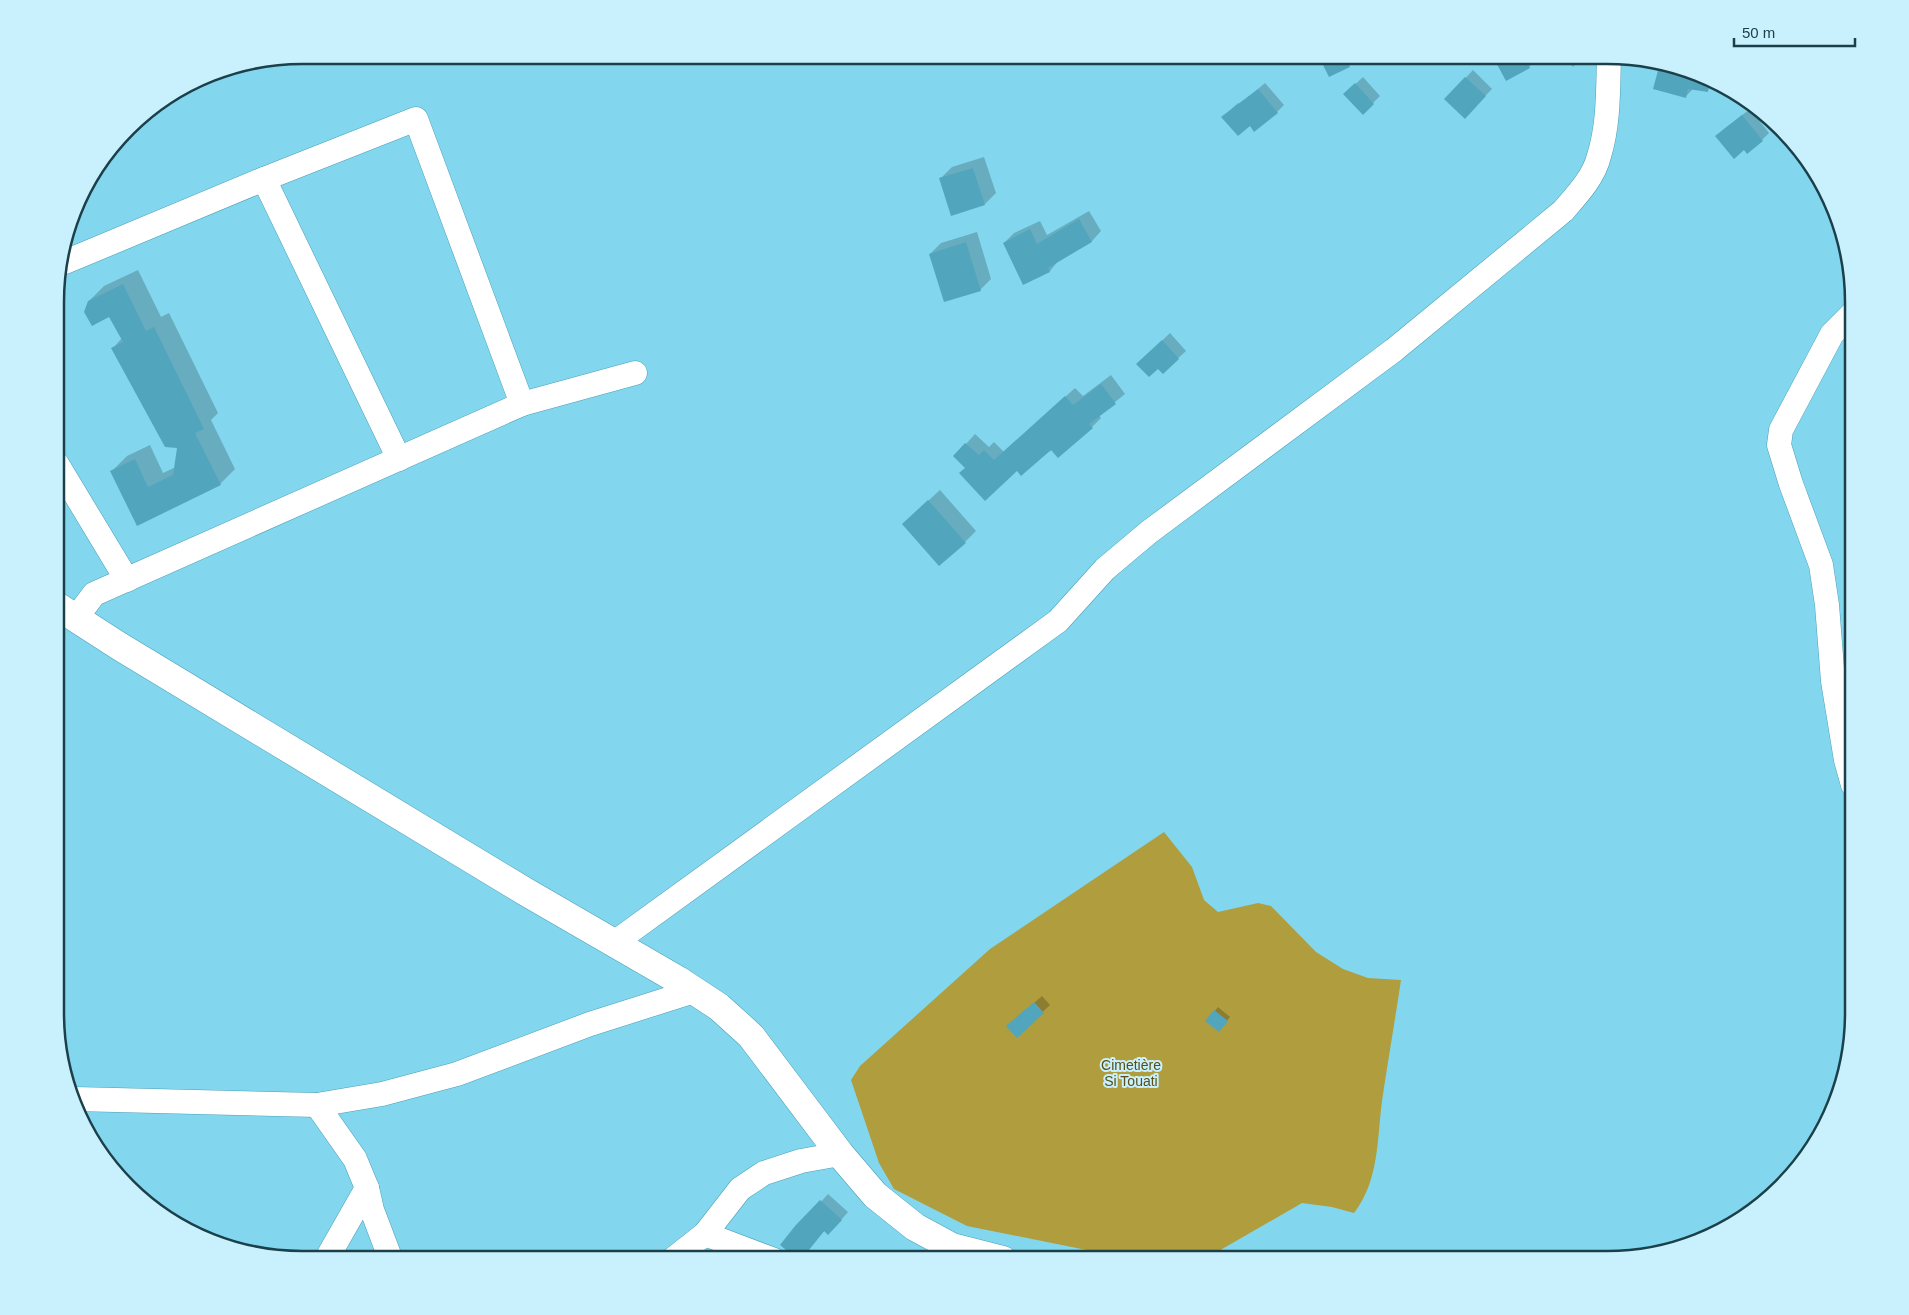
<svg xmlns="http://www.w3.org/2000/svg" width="1909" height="1315" font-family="Arial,sans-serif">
<rect width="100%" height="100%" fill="#82d7ef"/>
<path fill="#af9d3e" d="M1164,832L1192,867L1204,900L1218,912L1258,903L1271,906L1316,952L1343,969L1368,978L1401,980C1395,1020 1388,1061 1382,1101C1377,1140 1379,1181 1354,1213L1332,1207L1302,1203L1203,1260H1136L967,1226L894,1189L879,1163L851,1080L860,1066L990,949Z"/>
<g fill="#0003">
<polygon points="1320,55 1355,55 1356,58 1349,66"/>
<polygon points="1494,55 1540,55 1540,56 1529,67"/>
<polygon points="1562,55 1583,55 1573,67 1561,56"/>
<polygon points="1662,63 1687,68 1715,83 1707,91 1693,89 1685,97 1655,88"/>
<polygon points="1473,70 1492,89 1465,117 1446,99"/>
<polygon points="1363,77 1380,96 1363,113 1345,94"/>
<polygon points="1265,83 1284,105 1277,112 1250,124 1223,117 1238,103 1240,104"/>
<polygon points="1750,109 1769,133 1762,140 1744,149 1724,129"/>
<polygon points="984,157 996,193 985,204 941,178 952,167"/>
<polygon points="1089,211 1101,231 1092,241 1059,260 1050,271 1024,284 1004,243 1014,233 1040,221 1047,235"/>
<polygon points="977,232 991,279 980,290 930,254 941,243"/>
<polygon points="138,270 161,317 169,313 218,413 211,420 235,469 220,484 137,524 112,471 127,456 150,445 163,473 176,467 178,447 113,348 122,338 110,315 89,301 104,286"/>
<polygon points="1170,333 1186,351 1163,372 1158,367 1138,364"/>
<polygon points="1111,375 1125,394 1099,415 1101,418 1092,427 1017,470 967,467 966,444 975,434 989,447 994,442 1004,452 1075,388 1083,396"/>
<polygon points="940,490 976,531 965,542 915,513"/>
<polygon points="1042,996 1050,1005 1017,1036 1008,1026"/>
<polygon points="1218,1007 1230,1017 1222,1027 1207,1021"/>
<polygon points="828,1194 848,1212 835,1227 825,1230 800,1260 782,1245"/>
<polygon points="932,1254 941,1260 927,1260"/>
</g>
<g fill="#51a6be">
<polygon points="1318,55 1344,55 1350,67 1329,77"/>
<polygon points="1492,55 1523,55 1530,68 1506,81"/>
<polygon points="1660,63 1687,68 1709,80 1708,92 1688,89 1686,98 1653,89"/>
<polygon points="1465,77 1486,96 1465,119 1444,99"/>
<polygon points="1355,83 1374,104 1363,115 1343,94"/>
<polygon points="1258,89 1278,113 1254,132 1250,126 1238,136 1221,117"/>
<polygon points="1742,115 1763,141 1747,154 1744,150 1734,159 1715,136"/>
<polygon points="973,168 985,205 951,216 939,178"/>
<polygon points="1079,219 1092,242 1048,268 1050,272 1023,285 1003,243 1030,229 1037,244"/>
<polygon points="966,242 981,291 944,302 929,254"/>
<polygon points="123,284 146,331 154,327 204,429 195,433 221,485 137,526 110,471 135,459 148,487 173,475 177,448 165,447 111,348 123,342 109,317 92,326 84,312 88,301"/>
<polygon points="1162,340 1179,359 1163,374 1158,369 1149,377 1136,364"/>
<polygon points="1101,384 1116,404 1089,424 1093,428 1058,458 1051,450 1021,476 1017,471 985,501 959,473 965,468 953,456 965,443 979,455 984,450 994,460 1065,396 1073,405"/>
<polygon points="928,500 966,543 939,566 902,524"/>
<polygon points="1034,1002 1044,1013 1017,1038 1006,1026"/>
<polygon points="1214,1010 1228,1021 1219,1032 1205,1021"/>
<polygon points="820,1200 842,1220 828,1235 824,1231 801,1260 798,1260 780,1245 795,1226"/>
</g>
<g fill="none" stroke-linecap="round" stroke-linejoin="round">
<g stroke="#4aa0b7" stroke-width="25">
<g id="minor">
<polyline points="264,179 399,459"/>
<polyline points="65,262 264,179 416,119 522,404"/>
<polyline points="1853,313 1832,334 1781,430 1779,445 1791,484 1821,565 1827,605 1833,681 1846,760 1853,785"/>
<polyline points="57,464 127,580"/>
<polyline points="76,618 94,594 522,404 635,373"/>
<path d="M614,943L1058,621L1105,569L1149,532L1394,350L1563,211C1577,195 1594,177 1599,156C1609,124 1608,89 1609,56"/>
<polyline points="75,1099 317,1105 382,1094 457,1074 590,1024 694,991"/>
<polyline points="317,1105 355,1159 367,1188 326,1260"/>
<polyline points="367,1188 372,1210 391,1260"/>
<polyline points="705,1234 774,1260"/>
<polyline points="672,1260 705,1234 740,1189 764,1173 801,1161 840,1154"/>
</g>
</g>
<g stroke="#4aa0b7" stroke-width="29">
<polyline id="major" points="57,606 119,646 526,892 678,980 719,1007 751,1036 840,1154 875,1195 915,1227 952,1247 1003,1260"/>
</g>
<use href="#minor" stroke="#fff" stroke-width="24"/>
<use href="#major" stroke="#fff" stroke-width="28"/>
</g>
<g text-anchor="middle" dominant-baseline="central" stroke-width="4" stroke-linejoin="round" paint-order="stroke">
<g font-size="14" fill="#594f17" stroke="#c9f1fd">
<text x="1131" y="1065">Cimetière<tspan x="1131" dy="16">Si Touati</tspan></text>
</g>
</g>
<path d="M0 0H1909V1315H0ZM302 64H1607A238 238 0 0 1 1845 302V1013A238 238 0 0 1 1607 1251H302A238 238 0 0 1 64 1013V302A238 238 0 0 1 302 64Z" fill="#c9f1fd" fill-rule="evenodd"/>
<path fill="none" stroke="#1c404a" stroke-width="2.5" d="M302 64H1607A238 238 0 0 1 1845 302V1013A238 238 0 0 1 1607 1251H302A238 238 0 0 1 64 1013V302A238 238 0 0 1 302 64Z"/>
<path d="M1734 38v8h121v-8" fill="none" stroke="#1c404a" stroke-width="2.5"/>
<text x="1742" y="38" font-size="15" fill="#1c404a" stroke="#c9f1fd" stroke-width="4" paint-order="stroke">50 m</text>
</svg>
